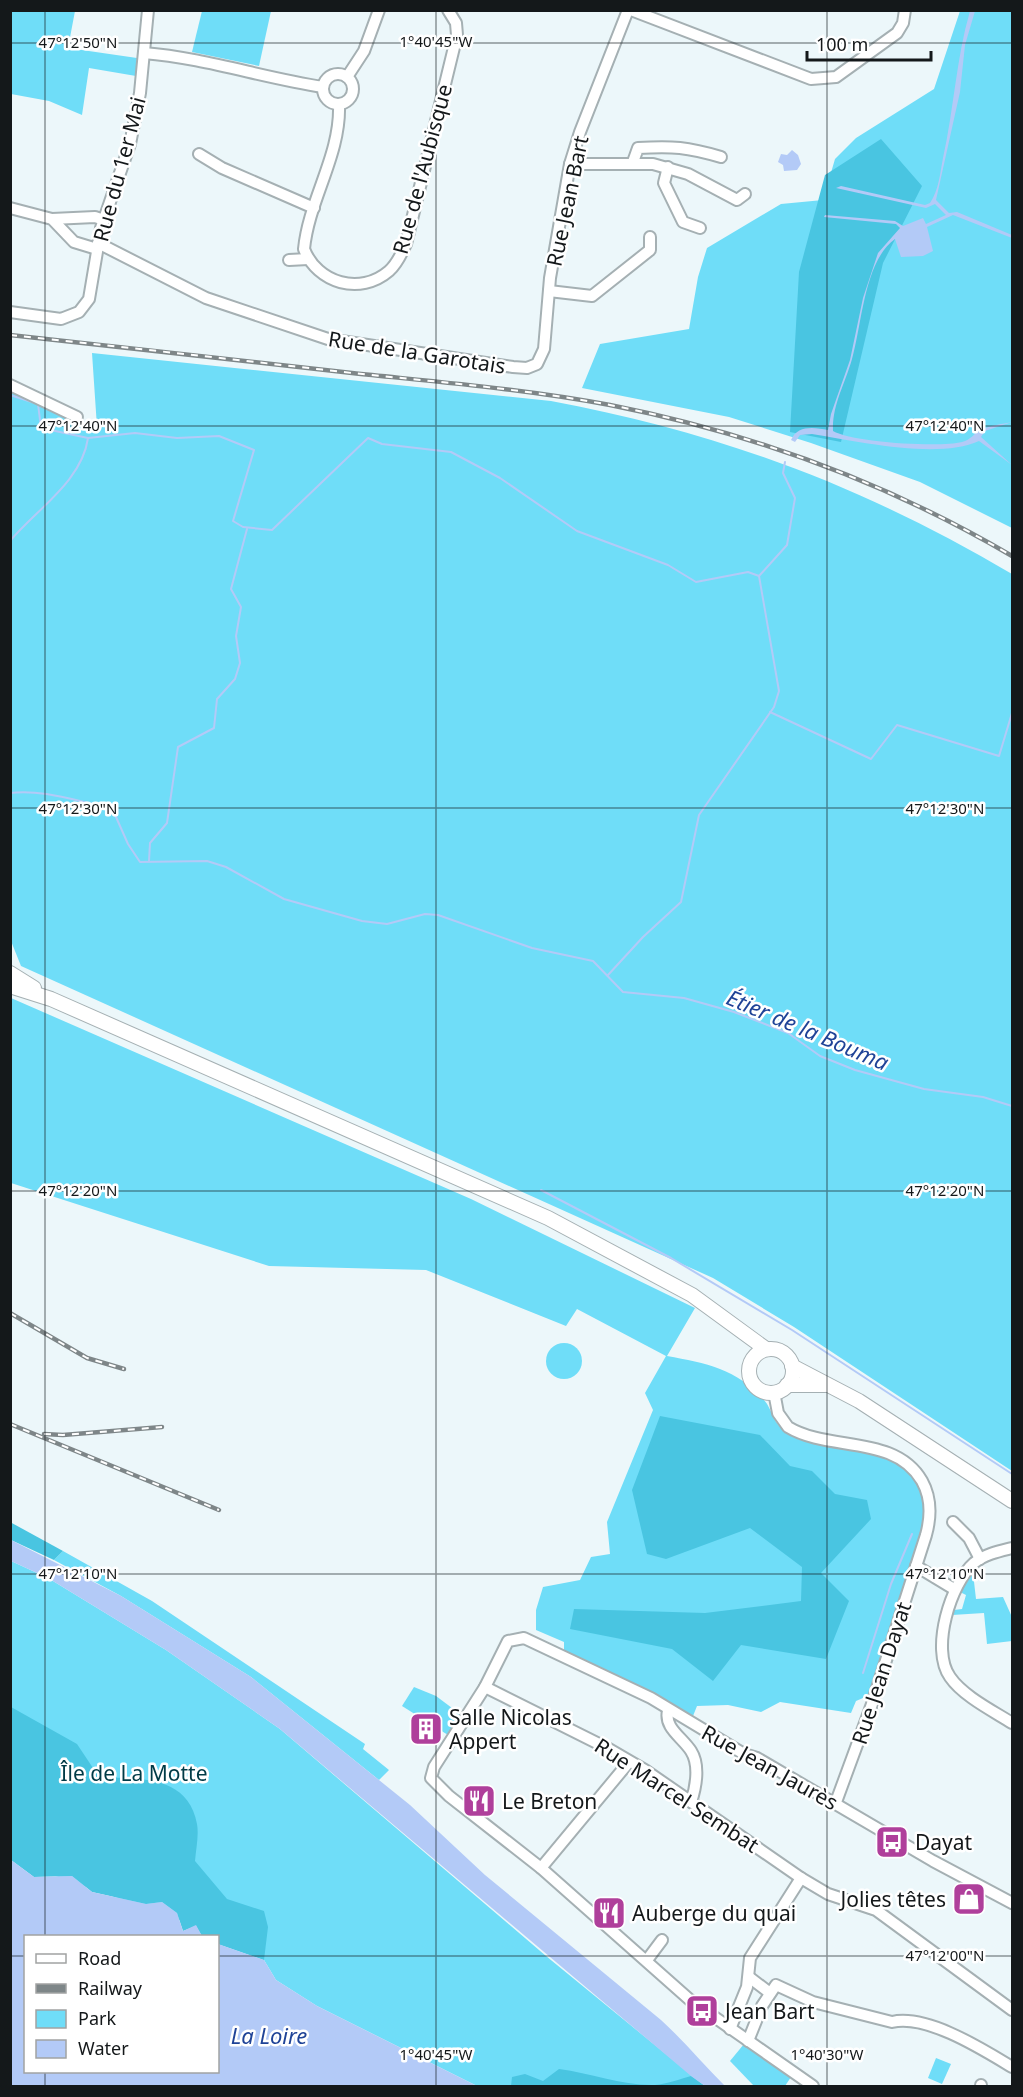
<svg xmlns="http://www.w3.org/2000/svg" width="1023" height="2097" font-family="'Noto Sans',sans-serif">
<rect width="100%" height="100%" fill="#ecf7fa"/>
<g fill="#6fddf8">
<polygon points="10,11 75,11 68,48 137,58 136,76 89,68 82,115 49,101 11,94"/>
<polygon points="202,11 271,11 259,66 192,52"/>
<polygon points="960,11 1012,11 1012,528 920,482 811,443 729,417 582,388 600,344 689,329 698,277 707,248 781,204 823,200 835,159 856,138 934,89"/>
<path d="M92,353L551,401C721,433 863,486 1012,574V1471L794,1327L713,1278L21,966L11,941V390L97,427Z"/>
<path d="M11,998L471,1199L695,1308L667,1356C706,1363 737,1369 764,1400C773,1410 772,1423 785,1430C824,1452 911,1439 923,1495C925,1504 925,1514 925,1523L870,1695L856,1701L851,1713L780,1702L761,1712L728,1705L697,1706L693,1716L564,1651V1642L536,1630V1610L543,1587L580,1580L591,1557L610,1554L607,1522L653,1410L645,1393L666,1356L577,1309L566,1326L426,1270L269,1266L11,1183Z"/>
<circle cx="564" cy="1361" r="18"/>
<polygon points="63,1551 152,1601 365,1744 363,1749 389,1770 379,1780 251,1677 121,1596 54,1560"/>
<polygon points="11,1561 48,1578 166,1650 280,1729 546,1956 705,2086 477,2086 317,2006 276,1980 264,1960 218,1944 218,1936 202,1936 196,1926 11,1860"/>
<polygon points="973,1573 976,1599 1003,1597 1012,1617 1012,1641 987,1644 984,1613 952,1615 954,1610 962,1609 966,1595 960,1592"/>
<polygon points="414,1687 436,1696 460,1714 448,1735 402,1706"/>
<polygon points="744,2044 791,2077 785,2086 754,2086 730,2061"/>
<polygon points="936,2058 951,2064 942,2084 928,2078"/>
</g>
<g fill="#49c5e1">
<polygon points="881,139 922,186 883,263 841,442 790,432 799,272 825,175"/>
<polygon points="660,1416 760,1435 790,1466 812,1471 835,1494 867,1500 871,1519 821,1573 849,1601 826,1659 741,1645 713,1681 672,1649 570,1629 574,1609 705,1613 801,1601 802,1567 750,1528 666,1559 647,1554 632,1490"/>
<polygon points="10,1522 63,1551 54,1560 11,1540"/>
<path d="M11,1707L77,1744L99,1777C137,1779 188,1774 197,1824C199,1835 196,1849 195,1861L227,1899L264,1911L268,1927L264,1960L218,1944V1936H202L196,1926L183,1931L177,1913L162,1902L146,1904L92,1892L72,1876L34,1877L11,1860Z"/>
<path d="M559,2069C591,2073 623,2086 655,2085C667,2084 680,2079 691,2076L705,2086H511L512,2077L525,2074L543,2081Z"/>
</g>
<g fill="#b3caf7">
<path d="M970,11H975L965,45L960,92L936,200L949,213L957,212L1012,235V238L953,215L927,227L933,251L923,256L901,257L895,239C864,261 862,325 852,359C845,384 832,405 833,431C851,442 939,448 962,442C971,440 974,433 981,430C990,425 1003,424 1012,422L985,431L981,437L1012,465L979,441C938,460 857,441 812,434L800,435L795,442L791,440C797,425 814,427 828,430L831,414L850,360L863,298L878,253L900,228L896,224L824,217L825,215L895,221L903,226L923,218L926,224L946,215L935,204L926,208L836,188L841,186L925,205L930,203C939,190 940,173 943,158C954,109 956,59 970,11Z"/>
<polygon points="792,150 798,155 801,164 797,170 784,171 783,165 778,162 781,154 787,155"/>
<path d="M11,1540L121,1596L251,1677L410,1805L485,1875L661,2020C684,2041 703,2064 725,2086H705L691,2076L280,1729L166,1650L48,1578L11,1561Z"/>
<polygon points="11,1860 34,1877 72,1876 92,1892 146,1904 162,1902 177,1913 183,1931 196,1925 202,1936 26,1936 26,2072 218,2072 218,1944 264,1960 276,1980 317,2006 477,2086 11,2086"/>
</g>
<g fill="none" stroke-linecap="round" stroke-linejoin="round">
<g stroke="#b3caf7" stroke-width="2">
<polyline points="10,395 38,404 41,428 88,438 135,433 177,438 219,436 254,450 233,521 243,527 272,530 368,438 382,444 451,452 500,478 577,531 668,565 696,582 748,572 759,576 787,545 795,498 783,473 785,462"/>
<path d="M10,541C37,509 82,481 88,438"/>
<polyline points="770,712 871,759 897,725 999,756 1012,713"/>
<path d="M10,793C45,789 78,802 112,808L128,844L140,862L207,861L226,867L284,899L362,921L387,924L425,914L438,915L532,948L593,961L623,992L684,998L734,1012L788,1033L820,1056L855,1070L924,1089L983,1097L1012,1106"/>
<polyline points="149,861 150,843 167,823 178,747 214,728 217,699 235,679 240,663 236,636 241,607 231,589 247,529"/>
<polyline points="608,975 643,937 681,902 699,815 774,707 779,691 759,576"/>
<polyline points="541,1190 671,1258 792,1330 1012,1474"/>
<polyline points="863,1673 891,1584 912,1534"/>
</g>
<g stroke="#a5b0b3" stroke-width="14">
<g id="minor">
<polyline points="631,10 811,79 836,77 897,33 903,23 905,10"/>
<path d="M144,53C205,58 263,78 323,87"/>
<circle cx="338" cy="89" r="15"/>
<polyline points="347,77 364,51 379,10"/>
<path d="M339,104C341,155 309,199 304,249C317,283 360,296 389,271C397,264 402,253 406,244L457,35L456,23L448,10"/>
<polyline points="199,154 222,168 314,208"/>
<path d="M633,162L638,148C673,146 687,147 721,157"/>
<polyline points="570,164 653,164 688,174 737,200 745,194"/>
<polyline points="668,167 664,183 683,222 700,228"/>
<polyline points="10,208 52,219 74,242 97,249"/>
<polyline points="52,219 95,217 104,220"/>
<polyline points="98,243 206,298 328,339 513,367 527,368 537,364 544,349 550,278 570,164 580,132 628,10"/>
<polyline points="289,260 308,259"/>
<polyline points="549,291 592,296 650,250 650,237"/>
<polyline points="10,312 61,319 79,312 89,299 101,228 130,144 140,93 148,10"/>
<polyline points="10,385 77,417"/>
<path d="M774,1392L778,1413L788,1427C829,1452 895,1434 922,1481C932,1499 931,1517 926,1535L872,1704L836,1802"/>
<polyline points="953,1522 969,1538 980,1559"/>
<path d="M1012,1548C1000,1551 985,1554 974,1563C951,1583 930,1649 950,1677C963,1696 993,1711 1012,1723"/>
<polyline points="916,1566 954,1589"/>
<polyline points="485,1687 609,1749 645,1770 801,1878 828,1894 876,1910 1012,2010"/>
<path d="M668,1711C664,1728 682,1737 691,1751C700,1765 696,1787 691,1802"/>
<polyline points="541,1868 629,1762"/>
<polyline points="647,1960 662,1940"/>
<polyline points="749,1977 770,1993"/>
<polyline points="730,2029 747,1987 750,1958 801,1878"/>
<path d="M748,2041L762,2006L776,1985L813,2002L892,2022C927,2014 982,2049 1012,2067"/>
<polyline points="813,2086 690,2000 541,1868 449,1796 431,1778 434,1767 485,1687 508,1641 524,1638 651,1698 744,1754 757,1758 933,1861 1012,1903"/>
<polyline points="981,2086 981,2085"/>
</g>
</g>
<g stroke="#a5b0b3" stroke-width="16">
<g id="major">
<polyline points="10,973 34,988"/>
<polyline points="10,986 51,999 548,1218 692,1295 766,1349"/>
<circle cx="771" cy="1371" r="22"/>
<polyline points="792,1366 859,1401 1012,1501"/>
<polyline points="787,1385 825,1385"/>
</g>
</g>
<use href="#minor" stroke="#fff" stroke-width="10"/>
<use href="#major" stroke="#fff" stroke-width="14"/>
<g stroke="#7e8688" stroke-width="4.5">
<g id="rail">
<path d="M10,335C124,347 238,360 352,373C438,382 525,389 610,405C752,433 888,483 1012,556"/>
<polyline points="10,1313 87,1358 124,1369"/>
<polyline points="10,1424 219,1510"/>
<polyline points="44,1434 63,1435 162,1427"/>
</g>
</g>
<use href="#rail" stroke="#fff" stroke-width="2" stroke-dasharray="7" stroke-linecap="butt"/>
</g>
<path fill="none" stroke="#14181a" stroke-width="1.5" stroke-opacity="0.45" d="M45,10V1936M436,10V2086M827,10V2086M10,43H1012M10,426H1012M10,808H1012M10,1191H1012M10,1574H1012M10,1956H26M218,1956H1012M45,2072V2086"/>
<defs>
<g id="building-square" transform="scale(1.725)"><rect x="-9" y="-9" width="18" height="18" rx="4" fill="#af3f9b" stroke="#fff"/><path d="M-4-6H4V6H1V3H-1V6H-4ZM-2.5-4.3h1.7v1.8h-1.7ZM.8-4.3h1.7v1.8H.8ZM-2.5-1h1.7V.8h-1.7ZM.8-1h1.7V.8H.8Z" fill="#fff"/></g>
<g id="restaurant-square" transform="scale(1.725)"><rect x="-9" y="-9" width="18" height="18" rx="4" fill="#af3f9b" stroke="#fff"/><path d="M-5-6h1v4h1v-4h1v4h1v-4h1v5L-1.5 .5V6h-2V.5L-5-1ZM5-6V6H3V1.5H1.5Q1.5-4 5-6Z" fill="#fff"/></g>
<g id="bus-square" transform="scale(1.725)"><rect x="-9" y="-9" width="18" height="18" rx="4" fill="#af3f9b" stroke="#fff"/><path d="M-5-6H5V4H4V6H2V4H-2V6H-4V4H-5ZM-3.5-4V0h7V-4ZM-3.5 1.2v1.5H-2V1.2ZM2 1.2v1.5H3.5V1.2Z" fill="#fff"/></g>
<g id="shop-square" transform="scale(1.725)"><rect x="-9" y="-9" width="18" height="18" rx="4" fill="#af3f9b" stroke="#fff"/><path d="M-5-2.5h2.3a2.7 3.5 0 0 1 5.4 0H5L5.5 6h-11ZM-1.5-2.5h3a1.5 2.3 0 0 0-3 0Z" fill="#fff"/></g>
</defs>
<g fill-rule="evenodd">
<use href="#building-square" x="426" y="1729"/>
<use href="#restaurant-square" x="479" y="1801"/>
<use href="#bus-square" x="892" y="1842"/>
<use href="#shop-square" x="969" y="1899"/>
<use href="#restaurant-square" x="609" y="1913"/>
<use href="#bus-square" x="702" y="2011"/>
</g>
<g text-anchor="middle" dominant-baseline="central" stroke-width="5" stroke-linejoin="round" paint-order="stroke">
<g font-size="21" fill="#14181a" stroke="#fff">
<text transform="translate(119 169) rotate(-75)">Rue du 1er Mai</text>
<text transform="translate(422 169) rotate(-75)">Rue de l'Aubisque</text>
<text transform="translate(567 201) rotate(-78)">Rue Jean Bart</text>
<text transform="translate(417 352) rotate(9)">Rue de la Garotais</text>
<text transform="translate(881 1673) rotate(-72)">Rue Jean Dayat</text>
<text transform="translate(770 1767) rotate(29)">Rue Jean Jaurès</text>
<text transform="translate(677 1795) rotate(33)">Rue Marcel Sembat</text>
</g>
<g font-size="21" fill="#14181a" stroke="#fff" text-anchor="start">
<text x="449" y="1717">Salle Nicolas<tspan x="449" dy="24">Appert</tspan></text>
<text x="502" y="1801">Le Breton</text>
<text x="915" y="1842">Dayat</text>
<text x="946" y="1899" text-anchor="end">Jolies têtes</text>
<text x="632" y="1913">Auberge du quai</text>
<text x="725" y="2011">Jean Bart</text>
</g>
<g font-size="21" fill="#003b47" stroke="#fff">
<text x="134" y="1773">Île de La Motte</text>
</g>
<g font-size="22" font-style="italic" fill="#1f4397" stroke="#fff">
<text transform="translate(808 1029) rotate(23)">Étier de la Bouma</text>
<text x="269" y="2035">La Loire</text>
</g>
</g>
<g font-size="15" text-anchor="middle" fill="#14181a" stroke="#fff" stroke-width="5" stroke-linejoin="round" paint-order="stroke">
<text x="436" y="47">1°40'45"W</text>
<text x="78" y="48">47°12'50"N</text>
<text x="78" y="431">47°12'40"N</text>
<text x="945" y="431">47°12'40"N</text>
<text x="78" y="814">47°12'30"N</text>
<text x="945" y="814">47°12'30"N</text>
<text x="78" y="1196">47°12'20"N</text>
<text x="945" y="1196">47°12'20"N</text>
<text x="78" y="1579">47°12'10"N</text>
<text x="945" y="1579">47°12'10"N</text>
<text x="945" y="1961">47°12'00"N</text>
<text x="436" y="2060">1°40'45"W</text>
<text x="827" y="2060">1°40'30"W</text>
</g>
<rect width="1023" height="2097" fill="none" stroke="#14181a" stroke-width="24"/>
<rect x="24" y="1935" width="195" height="138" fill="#ffffff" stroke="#a1a3a3" stroke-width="1.5"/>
<rect x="36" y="1954" width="30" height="9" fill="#ffffff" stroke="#a1a3a3" stroke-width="1.5"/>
<text x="78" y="1965" font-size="18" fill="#14181a">Road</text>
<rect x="36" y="1984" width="30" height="9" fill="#7e8688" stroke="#a1a3a3" stroke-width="1.5"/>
<text x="78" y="1995" font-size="18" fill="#14181a">Railway</text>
<rect x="36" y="2010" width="30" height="18" fill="#6fddf8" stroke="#a1a3a3" stroke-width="1.5"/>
<text x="78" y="2025" font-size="18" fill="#14181a">Park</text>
<rect x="36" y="2040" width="30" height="18" fill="#b3caf7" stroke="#a1a3a3" stroke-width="1.5"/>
<text x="78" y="2055" font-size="18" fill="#14181a">Water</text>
<path d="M807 51v9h124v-9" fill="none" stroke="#14181a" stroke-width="3"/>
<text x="816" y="51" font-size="18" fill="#14181a" stroke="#ffffff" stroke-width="4.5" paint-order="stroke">100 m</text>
</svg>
